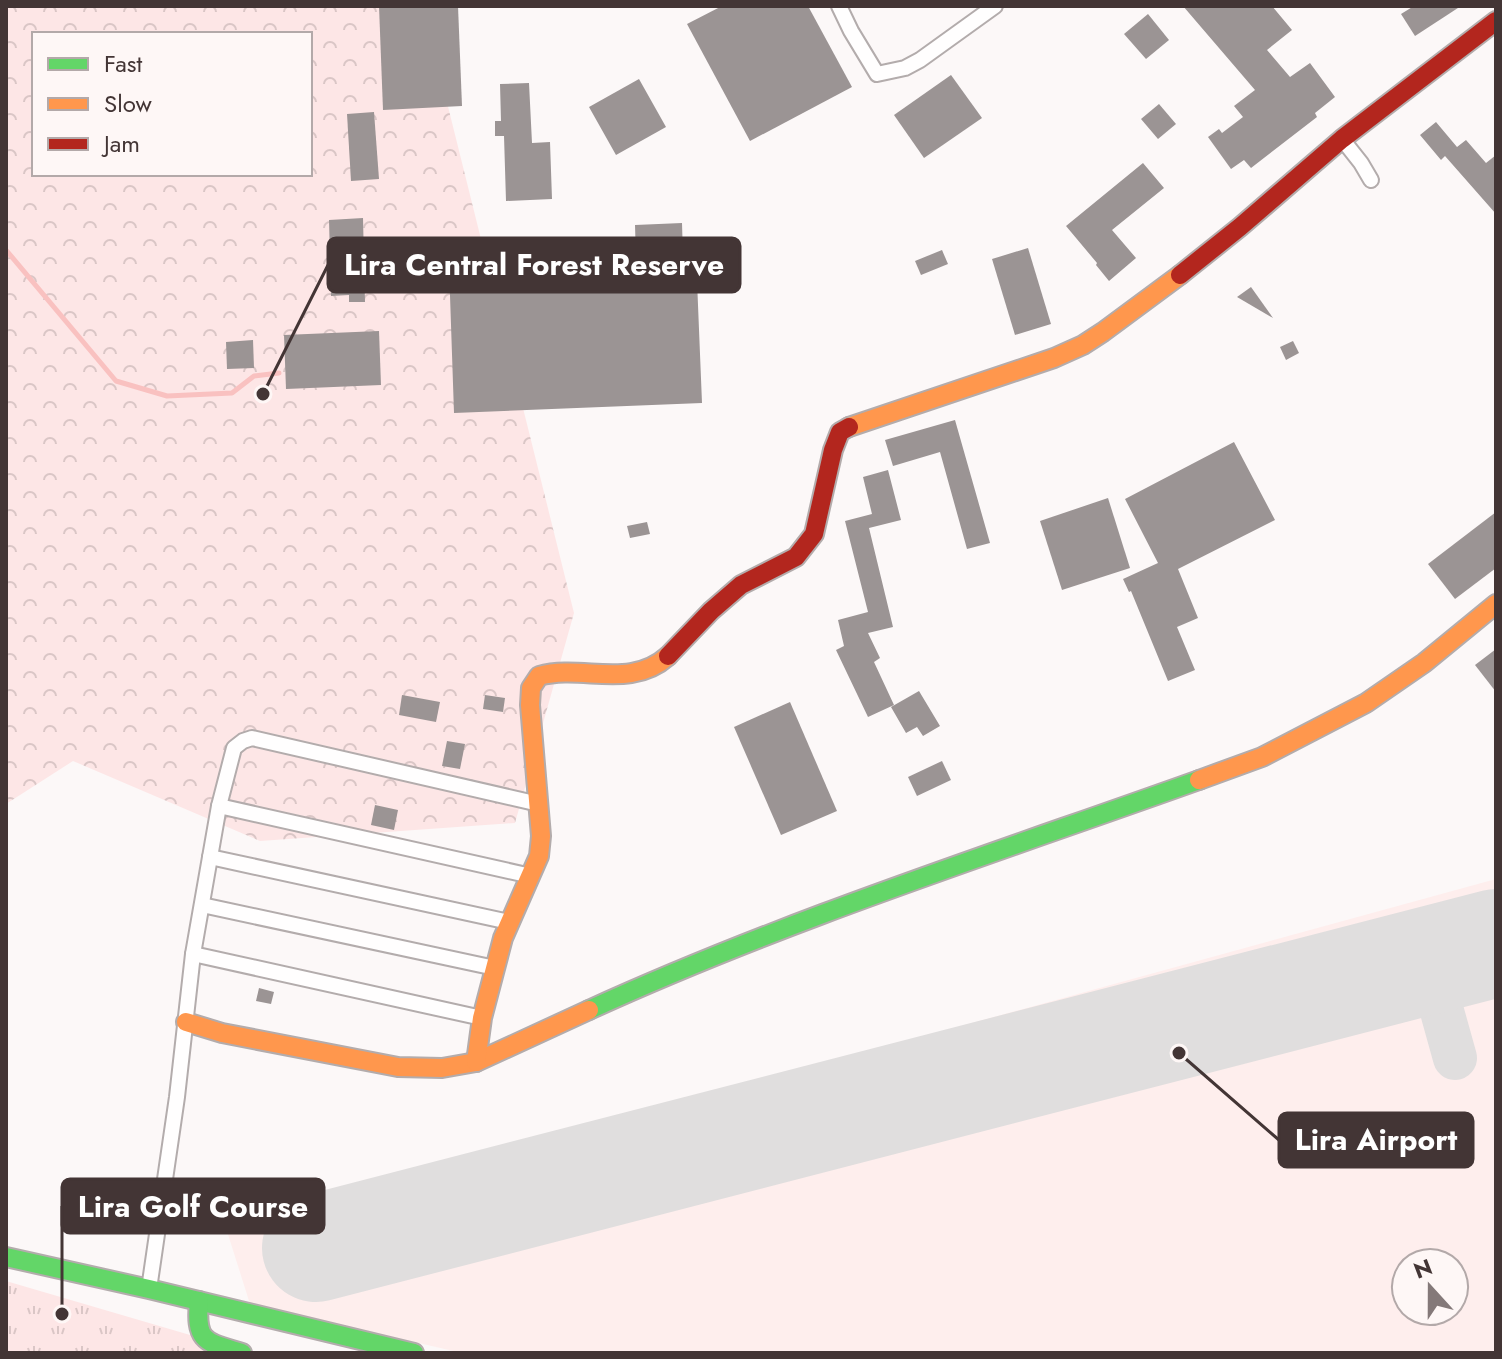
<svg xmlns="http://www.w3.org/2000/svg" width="1502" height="1359" font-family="Jost,sans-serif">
<defs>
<pattern id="grass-tufts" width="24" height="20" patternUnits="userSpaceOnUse" patternTransform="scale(2)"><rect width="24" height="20" fill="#fde6e6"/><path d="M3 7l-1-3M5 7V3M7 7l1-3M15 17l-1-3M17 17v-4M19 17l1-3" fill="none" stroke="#dac6c6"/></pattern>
<pattern id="park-crowns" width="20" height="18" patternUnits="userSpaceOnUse" patternTransform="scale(2)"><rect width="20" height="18" fill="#fde6e6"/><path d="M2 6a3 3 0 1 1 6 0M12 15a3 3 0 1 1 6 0" fill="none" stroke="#dac6c6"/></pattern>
</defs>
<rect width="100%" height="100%" fill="#fcf8f8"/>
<path fill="#feeeed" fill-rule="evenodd" d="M1496,879V1353H462L250,1304L226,1228ZM1406,1263H1454V1311H1406Z"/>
<polygon fill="url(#grass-tufts)" points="6,1281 231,1347 237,1353 6,1353"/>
<path fill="url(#park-crowns)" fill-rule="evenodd" d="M6,6H423L574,613L515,823L260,841L73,761L6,804ZM34,34H310V174H34Z"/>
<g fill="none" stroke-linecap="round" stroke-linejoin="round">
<polyline stroke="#f9c1c0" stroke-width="5" points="6,250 116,381 167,396 232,393 254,376 279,373"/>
<polyline stroke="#e0dede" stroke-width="44" points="1428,961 1455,1058"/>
<polyline stroke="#e0dede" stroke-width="108" points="316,1248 1496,943"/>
</g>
<g fill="#9b9494">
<polygon points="379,6 458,6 462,106 383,110"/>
<polygon points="722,6 808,6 852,87 750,141 687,24"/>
<polygon points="1183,6 1272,6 1292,30 1267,50 1290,77 1310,63 1335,97 1315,113 1317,117 1251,168 1244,160 1231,169 1208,137 1219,129 1222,133 1243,117 1234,106 1255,90"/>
<polygon points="1414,6 1461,6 1415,36 1401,14"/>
<polygon points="1148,14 1169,40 1146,59 1124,34"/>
<polygon points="951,75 982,118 924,158 894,115"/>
<polygon points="639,79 666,127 616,155 589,107"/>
<polygon points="529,83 532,143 550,142 552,199 506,201 504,136 495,136 495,121 501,121 500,84"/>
<polygon points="1159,104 1176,124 1158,139 1141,119"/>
<polygon points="374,112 379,179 351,181 347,114"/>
<polygon points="1436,122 1457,147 1466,140 1486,163 1496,155 1496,214 1445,156 1441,160 1420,135"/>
<polygon points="1143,163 1164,188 1112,230 1136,258 1109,281 1096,265 1097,263 1066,226"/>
<polygon points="363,218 365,302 349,302 349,295 331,296 329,220"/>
<polygon points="682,223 683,257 696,256 702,403 454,413 449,266 462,266 461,243 507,242 508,264 636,259 635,225"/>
<polygon points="1028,248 1051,324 1015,335 992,259"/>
<polygon points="942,250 948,264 921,275 915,261"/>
<polygon points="1251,287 1273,318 1237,297"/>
<polygon points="379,331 381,385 286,389 284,335"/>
<polygon points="253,340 254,368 227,369 226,342"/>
<polygon points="1293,341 1299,353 1286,360 1280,347"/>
<polygon points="955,420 990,543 967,549 940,452 893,466 885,440"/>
<polygon points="1234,442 1275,520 1178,569 1198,618 1177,627 1195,670 1168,681 1131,591 1129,592 1123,579 1158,563 1125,499"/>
<polygon points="888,470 901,520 869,528 893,627 868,633 880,658 874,662 894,705 868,717 836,650 844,646 838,620 868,612 845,521 872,514 863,477"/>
<polygon points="1108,498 1130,568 1062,590 1040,521"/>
<polygon points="1496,512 1496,568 1455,599 1428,564"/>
<polygon points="647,522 650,534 630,538 627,526"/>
<polygon points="1496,649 1496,692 1475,665"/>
<polygon points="919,691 940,726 923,736 917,727 906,733 891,707"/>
<polygon points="402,695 440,702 436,722 399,715"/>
<polygon points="485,695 505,698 503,712 483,709"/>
<polygon points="790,702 837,811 781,835 734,727"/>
<polygon points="447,741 465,744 460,769 442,766"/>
<polygon points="942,761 951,780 917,796 908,777"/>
<polygon points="375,805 398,810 394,830 371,825"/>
<polygon points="259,988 274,992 271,1004 256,1001"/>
</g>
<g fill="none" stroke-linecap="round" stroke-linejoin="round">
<g stroke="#b3acac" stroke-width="18">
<g id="street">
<polyline points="839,6 851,31 877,74 905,68 920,60 995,6"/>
<polyline points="1342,139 1361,163 1371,180"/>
<polyline points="219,806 531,876"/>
<polyline points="210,857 509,922"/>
<polyline points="202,905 495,968"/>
<polyline points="193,954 482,1018"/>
<polyline points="149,1289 177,1097 193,954 219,806 234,748 243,741 252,738 539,804"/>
</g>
</g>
<g stroke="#b3acac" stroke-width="22">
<g id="fast">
<path d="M589,1010C786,920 995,853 1199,780"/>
<polyline points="6,1257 149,1289 414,1353"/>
<path d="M199,1301C195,1343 206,1342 242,1353"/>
</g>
</g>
<g stroke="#b3acac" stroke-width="22">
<g id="slow">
<polyline points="849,427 1054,358 1083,345 1103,332 1180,275"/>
<polyline points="1199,780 1262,757 1366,703 1424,663 1496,604"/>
<polyline points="186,1022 222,1033 398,1067 442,1068 476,1062 589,1010"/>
<path d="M476,1062L482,1018L503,938L539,856L541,836L530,705L531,688L539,676C583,664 630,690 668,656"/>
</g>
</g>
<g stroke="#b3acac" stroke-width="22">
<g id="jam">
<polyline points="1180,275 1240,227 1342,139 1496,21"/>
<polyline points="668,656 711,611 741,585 796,557 814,534 833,450 840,432 849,427"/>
</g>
</g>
<use href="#street" stroke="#fffefe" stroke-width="14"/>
<use href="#fast" stroke="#63d668" stroke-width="18"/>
<use href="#slow" stroke="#ff974d" stroke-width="18"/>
<use href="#jam" stroke="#b3261e" stroke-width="18"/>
</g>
<path fill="none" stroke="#433535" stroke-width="3" d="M263 394L328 265M1179 1053L1279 1140M62 1314L62 1206"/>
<g fill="#433535" stroke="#fef7f6" stroke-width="3">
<circle cx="263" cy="394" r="8"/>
<circle cx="1179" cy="1053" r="8"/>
<circle cx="62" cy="1314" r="8"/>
</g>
<g fill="#433535" stroke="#433535" stroke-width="3">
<rect x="328" y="238" width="412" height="54" rx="8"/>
<rect x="1279" y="1113" width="194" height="54" rx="8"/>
<rect x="62" y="1179" width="262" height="54" rx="8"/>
</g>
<g font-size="30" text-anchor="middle" font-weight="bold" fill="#fff">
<text x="534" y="275">Lira Central Forest Reserve</text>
<text x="1376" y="1150">Lira Airport</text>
<text x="193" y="1217">Lira Golf Course</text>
</g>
<rect width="1502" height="1359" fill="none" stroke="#433535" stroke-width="16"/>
<rect x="32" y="32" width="280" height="144" fill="#fef7f6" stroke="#b3a9a9" stroke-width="2"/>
<rect x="48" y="58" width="40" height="12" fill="#63d668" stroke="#b3a9a9" stroke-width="2"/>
<text x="104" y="72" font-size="24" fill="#433535">Fast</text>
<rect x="48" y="98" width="40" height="12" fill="#ff974d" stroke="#b3a9a9" stroke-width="2"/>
<text x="104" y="112" font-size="24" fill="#433535">Slow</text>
<rect x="48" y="138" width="40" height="12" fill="#b3261e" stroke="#b3a9a9" stroke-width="2"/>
<text x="104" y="152" font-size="24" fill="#433535">Jam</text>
<g transform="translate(1430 1287) rotate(339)"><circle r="38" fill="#fef7f6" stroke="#b3a9a9" stroke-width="2"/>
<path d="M0-6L14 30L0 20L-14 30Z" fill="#847979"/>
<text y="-12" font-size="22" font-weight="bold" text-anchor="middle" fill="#433535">N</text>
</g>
</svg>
